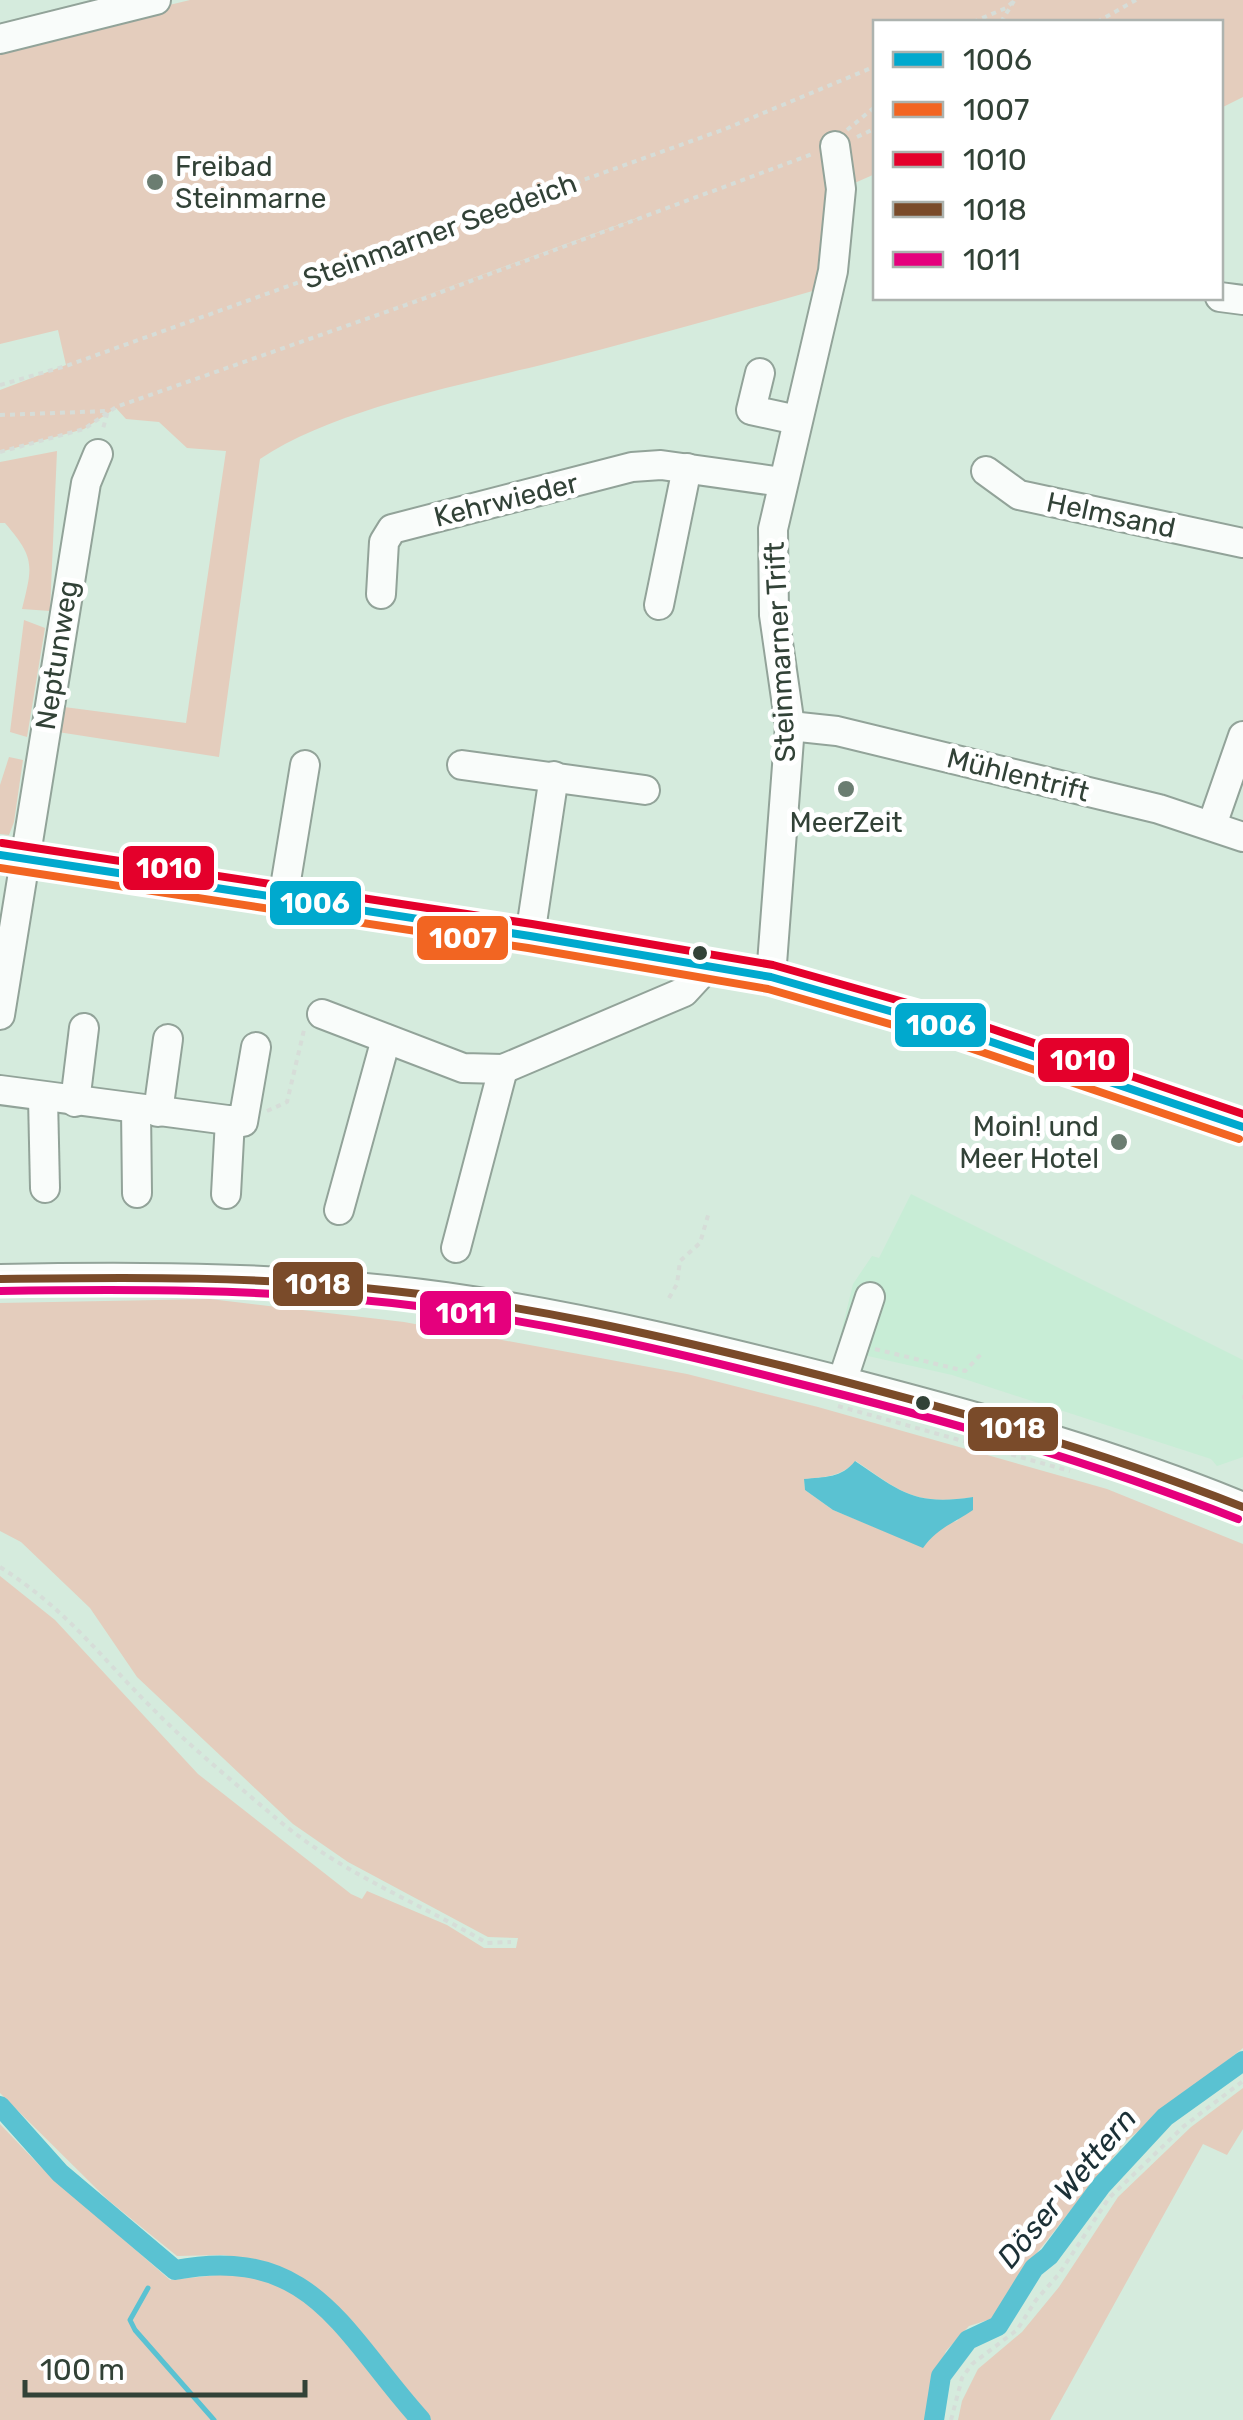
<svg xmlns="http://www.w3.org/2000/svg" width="1243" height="2420" font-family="Rubik,sans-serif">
<rect width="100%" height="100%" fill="#d5ebdd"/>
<polygon fill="#c8edd6" points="911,1194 1243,1360 1243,1457 1217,1466 1211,1459 952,1375 837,1349 853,1284 872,1256 879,1258"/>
<g fill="#e4cdbd" fill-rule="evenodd">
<path d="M190,0H1243V97L1221,108L1220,22H876L875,174L841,189L830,286C736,313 643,339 549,363C461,385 334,409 260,459L219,757L45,730L49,705L186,723L226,451L187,448L159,422L126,419L116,408L84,429L0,452V390L66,365L58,330L0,344V46ZM641,217L326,332L640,217Z"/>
<path d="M57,451L50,611L22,609C33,565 35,558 5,523H0V462Z"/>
<polygon points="24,620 45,628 27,737 10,732"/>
<polygon points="9,757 23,760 14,822 9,835 0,834 0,785"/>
<path d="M210,1299L404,1322L687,1374L818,1407L1107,1489L1243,1544V2048L1126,2141L1032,2259L994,2318L969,2326L946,2351L930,2391L925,2420H431L340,2311L311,2283L263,2261L223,2255L177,2256L108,2200L0,2093V1576L55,1620L198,1774L351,1894L362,1899L367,1891L447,1925L484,1948H516L518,1938L488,1937L348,1862L293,1824L137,1677L90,1608L21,1542L0,1531V1303ZM856,1461C901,1492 915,1506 973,1497L957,1521L944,1524L923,1547L833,1510L805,1490L804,1479C825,1477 841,1477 856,1461Z"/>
<polygon points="1243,2088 1243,2129 1227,2155 1203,2144 1050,2420 958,2420 962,2401 978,2369 1022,2332 1059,2287 1118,2197 1191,2127"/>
<polygon points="0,2124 40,2166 170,2280 237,2273 284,2285 340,2330 412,2420 0,2420"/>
</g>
<path fill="#5ac2d2" d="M855,1461C901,1492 915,1506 973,1497V1510C954,1523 937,1528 923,1548L833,1510L805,1490L804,1479C824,1477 842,1478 855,1461Z"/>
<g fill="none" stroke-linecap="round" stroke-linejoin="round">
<polyline stroke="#5ac2d2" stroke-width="5" points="148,2288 130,2320 135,2330 214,2420"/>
<g stroke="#5ac2d2" stroke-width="20">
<path d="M0,2106L60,2173L175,2270C313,2244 343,2334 421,2420"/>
<polyline points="934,2420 941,2376 968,2340 998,2326 1034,2268 1049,2256 1101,2186 1165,2117 1243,2061"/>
</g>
<g stroke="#92a399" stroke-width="32">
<g id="minor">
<polyline points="0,39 156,0"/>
<polyline points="1220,297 1243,300"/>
<polyline points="760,373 751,410 797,420"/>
<polyline points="986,471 1019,495 1243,543"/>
<polyline points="381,594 384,542 392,529 632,467 661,465 782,482"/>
<polyline points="659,605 687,468"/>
<polyline points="790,726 837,731 1159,809 1243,837"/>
<polyline points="462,765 645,790"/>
<polyline points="1212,825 1243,736"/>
<polyline points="0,855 530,936 771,977 953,1029 1243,1127"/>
<polyline points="283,899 305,765"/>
<polyline points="530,936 554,776"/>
<polyline points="771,977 790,726 774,615 773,529 833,271 841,189 835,146"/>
<polyline points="322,1014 463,1068 503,1069 684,992 708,966"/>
<polyline points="0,1015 86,483 98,454"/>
<polyline points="0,1090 243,1122 256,1047"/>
<polyline points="43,1098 45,1188"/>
<polyline points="75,1102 84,1028"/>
<polyline points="136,1109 137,1193"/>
<polyline points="158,1112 168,1039"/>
<polyline points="226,1194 230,1120"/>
<polyline points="339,1210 386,1039"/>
<polyline points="456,1248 503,1069"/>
<path d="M0,1279C149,1276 298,1277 446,1297C586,1317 724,1351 861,1386C991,1420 1118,1456 1243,1507"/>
<polyline points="842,1382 870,1297"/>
</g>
</g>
<g stroke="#d6ddd8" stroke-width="4" stroke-dasharray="5 5" stroke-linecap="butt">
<polyline points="973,22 1006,8 1015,0"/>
<polyline points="1001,22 1014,1"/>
<polyline points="1097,22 1136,0"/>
<polyline points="847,130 876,106"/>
<polyline points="857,137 876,128"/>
<polyline points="0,385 66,366 725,129 876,66"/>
<polyline points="0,415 108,411 102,432"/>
<polyline points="0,452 84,429 116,407 420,300 815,153"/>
<polyline points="267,1111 287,1102 304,1030"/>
<polyline points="669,1298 677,1284 680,1261 700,1243 709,1212"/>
<polyline points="875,1349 965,1371 983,1352"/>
<polyline points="1242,1397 1243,1397"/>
<polyline points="838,1406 1070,1471"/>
<path d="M0,1567C66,1609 97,1653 151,1707C188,1745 236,1784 277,1819C339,1872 417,1902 487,1943L511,1942"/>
<polyline points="951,2420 962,2378 972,2364 1017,2330 1036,2300 1059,2274 1109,2198 1184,2126 1243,2081"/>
</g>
<use href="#minor" stroke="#f9fcfa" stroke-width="28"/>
<g stroke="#fff" stroke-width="15">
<polyline id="bus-1" points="0,855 530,936 771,977 953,1029 1243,1127"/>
</g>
<g stroke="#fff" stroke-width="15">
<polyline id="bus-2" points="0,868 528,948 768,989 949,1041 1239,1139"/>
</g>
<g stroke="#fff" stroke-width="15">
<polyline id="bus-3" points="2,843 532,924 773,965 957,1017 1243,1114"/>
</g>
<g stroke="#fff" stroke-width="15">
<path id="bus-4" d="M0,1279C131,1277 263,1276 393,1291C527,1305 657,1335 787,1367C942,1406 1095,1449 1243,1507"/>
</g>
<g stroke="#fff" stroke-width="15">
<path id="bus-5" d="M0,1291C131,1289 262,1289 392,1303C525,1318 655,1347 784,1380C938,1418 1091,1461 1238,1519"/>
</g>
<use href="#bus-1" stroke="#00a9ce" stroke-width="8"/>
<use href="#bus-2" stroke="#f26522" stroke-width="8"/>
<use href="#bus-3" stroke="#e4002b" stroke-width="8"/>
<use href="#bus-4" stroke="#7a4b2a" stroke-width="8"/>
<use href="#bus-5" stroke="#e5007d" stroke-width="8"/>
</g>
<g fill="#6b7d71" stroke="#fff" stroke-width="4">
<circle cx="155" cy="182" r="10"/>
<circle cx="846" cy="789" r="10"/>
<circle cx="1119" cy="1142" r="10"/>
</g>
<g fill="#324237" stroke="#fff" stroke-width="4">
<circle cx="700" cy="953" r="9"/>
<circle cx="923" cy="1403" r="9"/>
</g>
<g text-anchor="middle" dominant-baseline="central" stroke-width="10" stroke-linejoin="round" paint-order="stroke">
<g font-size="28" fill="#324237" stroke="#fff" text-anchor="start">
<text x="175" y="166">Freibad<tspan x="175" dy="32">Steinmarne</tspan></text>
<text x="846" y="822" text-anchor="middle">MeerZeit</text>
<text x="1099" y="1126" text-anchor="end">Moin! und<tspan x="1099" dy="32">Meer Hotel</tspan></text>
</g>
<g font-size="28" fill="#324237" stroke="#fff">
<text transform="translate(440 231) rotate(-20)">Steinmarner Seedeich</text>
<text transform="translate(506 500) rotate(-14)">Kehrwieder</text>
<text transform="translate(1111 515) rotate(12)">Helmsand</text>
<text transform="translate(780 652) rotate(-93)">Steinmarner Trift</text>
<text transform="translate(57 655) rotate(-81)">Neptunweg</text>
<text transform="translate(1018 775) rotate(14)">Mühlentrift</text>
</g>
<g font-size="30" font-style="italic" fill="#1b3036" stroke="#fff">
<text transform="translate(1067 2188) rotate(-50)">Döser Wettern</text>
</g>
</g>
<g stroke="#fff" stroke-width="4">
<rect x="121" y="844" width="95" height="48" rx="10" fill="#e4002b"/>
<rect x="268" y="879" width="95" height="48" rx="10" fill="#00a9ce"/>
<rect x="415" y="914" width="95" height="48" rx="10" fill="#f26522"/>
<rect x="893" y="1001" width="95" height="48" rx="10" fill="#00a9ce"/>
<rect x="1036" y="1036" width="95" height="48" rx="10" fill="#e4002b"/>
<rect x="271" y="1260" width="94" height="48" rx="10" fill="#7a4b2a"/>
<rect x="418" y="1289" width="95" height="48" rx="10" fill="#e5007d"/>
<rect x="966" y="1405" width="94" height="48" rx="10" fill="#7a4b2a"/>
</g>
<g font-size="28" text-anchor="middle" font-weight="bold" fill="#fff">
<text x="169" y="878">1010</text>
<text x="315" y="913">1006</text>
<text x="463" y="948">1007</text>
<text x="941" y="1035">1006</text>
<text x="1083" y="1070">1010</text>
<text x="318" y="1294">1018</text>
<text x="466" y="1323">1011</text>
<text x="1013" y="1438">1018</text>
</g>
<rect x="873" y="20" width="350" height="280" fill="#ffffff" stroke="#adb3af" stroke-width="2.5"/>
<rect x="893" y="52" width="50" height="15" fill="#00a9ce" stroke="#adb3af" stroke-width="2.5"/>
<text x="963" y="70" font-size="30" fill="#324237">1006</text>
<rect x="893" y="102" width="50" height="15" fill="#f26522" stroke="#adb3af" stroke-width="2.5"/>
<text x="963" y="120" font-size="30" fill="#324237">1007</text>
<rect x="893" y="152" width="50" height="15" fill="#e4002b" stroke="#adb3af" stroke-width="2.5"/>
<text x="963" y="170" font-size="30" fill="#324237">1010</text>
<rect x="893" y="202" width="50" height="15" fill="#7a4b2a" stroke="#adb3af" stroke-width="2.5"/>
<text x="963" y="220" font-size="30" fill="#324237">1018</text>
<rect x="893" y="252" width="50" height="15" fill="#e5007d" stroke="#adb3af" stroke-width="2.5"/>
<text x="963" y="270" font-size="30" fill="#324237">1011</text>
<path d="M25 2380v15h280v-15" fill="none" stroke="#324237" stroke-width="5"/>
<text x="40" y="2380" font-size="30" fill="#324237" stroke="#ffffff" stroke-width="8" paint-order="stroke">100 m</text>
</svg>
